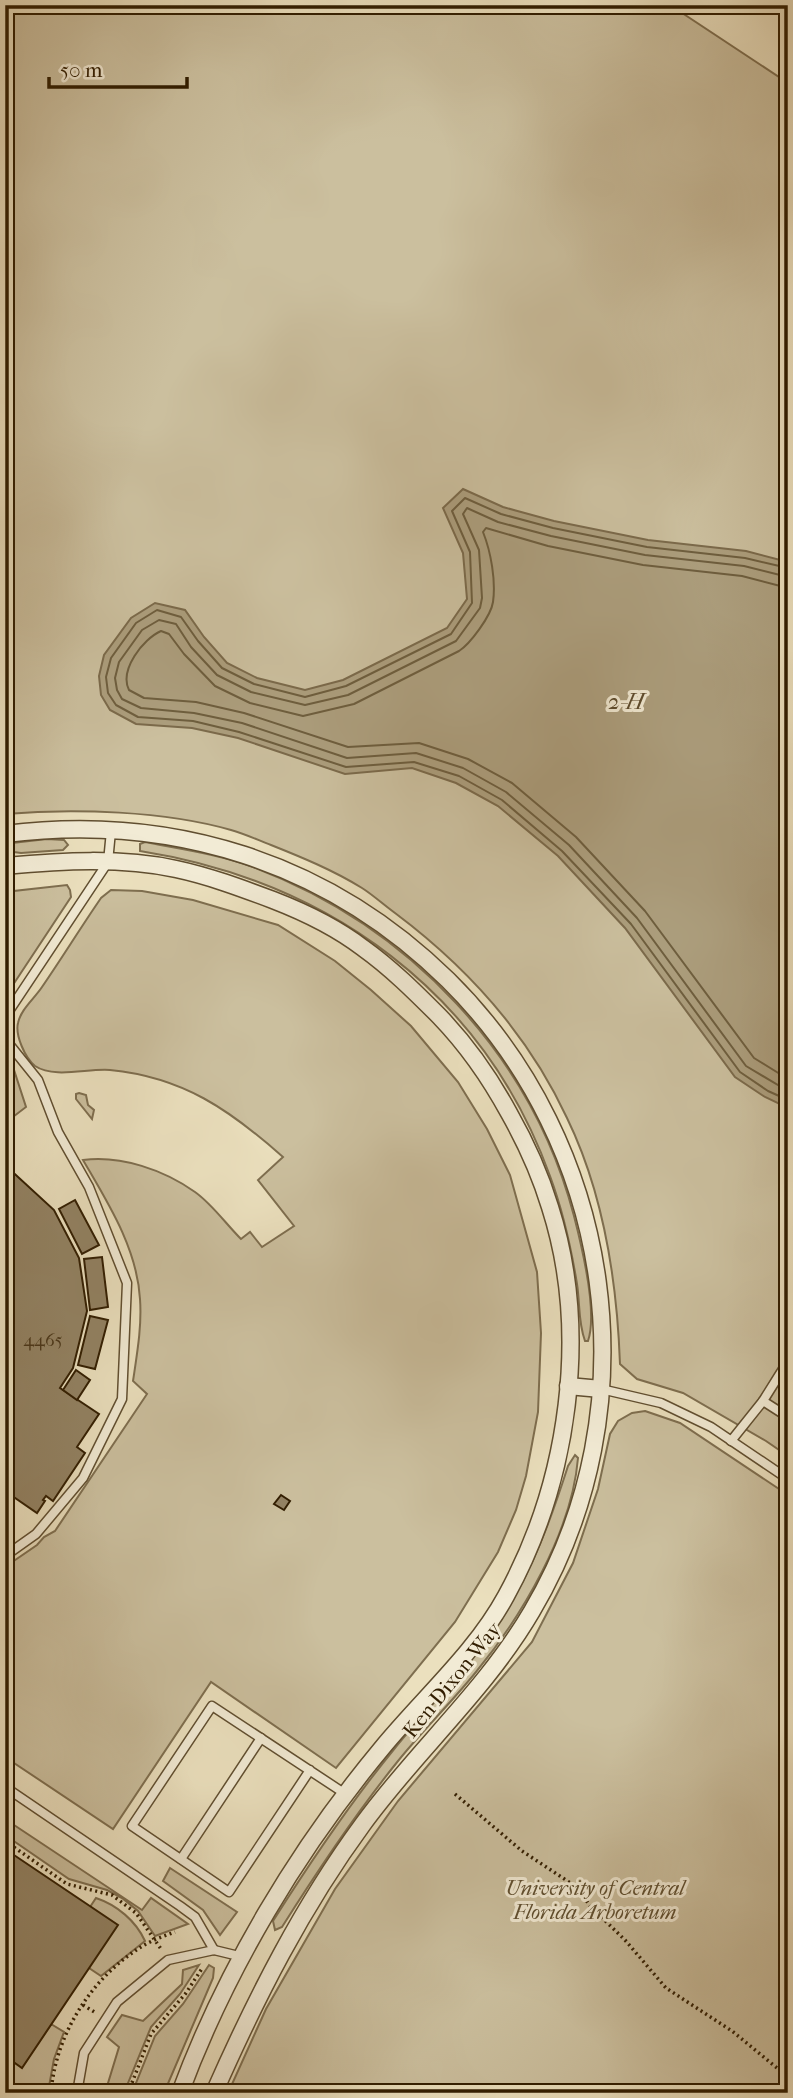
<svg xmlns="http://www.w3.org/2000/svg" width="793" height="2098" font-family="'IM FELL French Canon',serif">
<rect width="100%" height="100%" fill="#ebe0be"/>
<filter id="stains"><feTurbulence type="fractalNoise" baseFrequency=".00286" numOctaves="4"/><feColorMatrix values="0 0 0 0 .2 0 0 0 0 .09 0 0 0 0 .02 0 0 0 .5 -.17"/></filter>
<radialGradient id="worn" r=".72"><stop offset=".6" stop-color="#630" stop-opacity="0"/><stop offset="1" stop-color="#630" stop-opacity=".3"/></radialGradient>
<g fill="#cbbf9e" stroke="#7e6e4f" stroke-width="2">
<path d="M5,5H670L788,83V1456L766,1441L683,1393L637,1379L620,1364C617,1281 604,1194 567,1118C529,1036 467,967 395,913C384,905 373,895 362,888C333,870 301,857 271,845C258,840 245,834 231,830C165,811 74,808 5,814Z"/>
<polygon points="47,839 64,840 68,845 63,850 21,853 14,852 12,845 12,843"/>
<path d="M145,842C181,849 218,854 253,867C409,926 532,1055 574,1216C582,1247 598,1312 588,1341H585C578,1322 580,1303 577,1284C571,1247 563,1211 550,1176C484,993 329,881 140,851V844Z"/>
<polygon points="67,885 70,890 71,897 5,997 5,892"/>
<path d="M111,890L142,891L193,900L278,925L335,961L371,990L411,1026L458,1082L487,1129L510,1175L537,1272L541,1333L538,1412L526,1476L516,1510L498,1552L455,1622L336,1768L211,1682L113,1829L5,1757V1567L37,1545L44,1537L55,1531L147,1394L133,1381C137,1354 142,1326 140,1299C137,1248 108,1203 83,1160C121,1155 164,1170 195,1192C212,1204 226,1224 241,1239L250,1232L262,1247L294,1226L258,1180L283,1157C230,1110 183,1077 110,1070C88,1068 55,1079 35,1066C25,1058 15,1035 18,1023C21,1009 34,999 42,987C62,958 81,927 101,898Z"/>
<polygon points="5,1057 14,1070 26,1107 5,1123"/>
<polygon points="79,1093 86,1095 88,1105 94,1110 92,1119 76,1099 76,1094"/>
<polygon points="645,1411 680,1423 788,1495 788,2093 228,2093 266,2009 335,1889 398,1801 532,1642 573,1563 598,1489 610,1434 618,1421 632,1413"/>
<path d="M575,1455L578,1458C572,1532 522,1616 476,1672C451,1703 423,1730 398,1761C356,1813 318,1870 282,1927L275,1930L273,1921C311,1861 350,1803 395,1748C433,1701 477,1659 508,1608C535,1563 552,1516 568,1466Z"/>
<polygon points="5,1819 142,1910 151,1898 188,1924 155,1936 138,1911 122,1898 107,1890 69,1879 5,1835"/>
<polygon points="170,1868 237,1912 220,1935 203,1910 163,1881"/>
<path d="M96,1898C117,1905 136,1921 145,1941L101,1976L89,1968L90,1907Z"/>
<polygon points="199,1965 180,1994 151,2027 124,2093 105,2093 119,2047 107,2037 122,2015 143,2021 182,1984 183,1970"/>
<polygon points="209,1965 214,1968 213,1978 164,2093 132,2093 155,2036 183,2004"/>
<polygon points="51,2024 64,2032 54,2059 48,2092 19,2093 5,2083 5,2056 22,2067"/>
</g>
<polygon fill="#ac9e7d" stroke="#7b6a4b" stroke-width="2" points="463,489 503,507 554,521 648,540 746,551 788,562 788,1108 765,1097 735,1077 625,928 558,856 498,806 456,783 412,768 345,774 238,738 192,728 136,724 110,710 101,695 99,676 104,655 131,618 155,603 185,610 204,637 227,663 257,678 305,690 343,680 447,628 467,599 463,553 443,508"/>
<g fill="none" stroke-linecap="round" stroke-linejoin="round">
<g stroke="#6e5e3e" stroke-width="2">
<polyline points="788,568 745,558 647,547 553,528 501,514 465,498 452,511 470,552 472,603 451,634 346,686 305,697 254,684 222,668 198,641 181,617 157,610 136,623 111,658 106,677 108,693 116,705 138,717 193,721 239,732 346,767 414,762 459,776 502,800 562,851 631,924 740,1072 768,1091 788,1100"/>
<polyline points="788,577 744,566 645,555 551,536 498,522 467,508 463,514 479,550 482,598 480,608 456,641 348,695 305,705 251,692 217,675 191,647 176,624 159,620 142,630 119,662 115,678 117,690 122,699 141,708 194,713 242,723 347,758 416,753 463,768 506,792 569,845 637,918 746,1066 788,1091"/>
<path d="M788,588L742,576L643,565L548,546L486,528L483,532C491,552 496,581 493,602C491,616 470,644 459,651L354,704L303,716L250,703L215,686L184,654L169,634L161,631C143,639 119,670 129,690L144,698L196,702L244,713L348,747L419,743L468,759L512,783L576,837L645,911L754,1058L788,1079"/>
</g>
</g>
<g fill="#928263" stroke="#311d00" stroke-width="2">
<polygon points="5,1165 54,1210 79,1258 87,1311 73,1368 60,1388 99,1414 77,1447 85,1453 53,1501 46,1496 43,1500 45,1501 37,1513 5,1491"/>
<polygon points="75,1200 99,1245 82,1254 59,1209"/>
<polygon points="102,1257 108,1307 90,1310 84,1259"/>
<polygon points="90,1316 108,1320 95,1369 78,1365"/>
<polygon points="76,1370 90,1380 77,1400 63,1390"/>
<polygon points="281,1495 290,1501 284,1510 274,1504"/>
<polygon points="5,1849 118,1925 22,2068 5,2056"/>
</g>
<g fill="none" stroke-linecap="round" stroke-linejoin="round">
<g stroke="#604e30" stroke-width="11">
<g id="lane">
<polyline points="5,1017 108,862 111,831"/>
<polyline points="5,1039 38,1080 58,1132 89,1187 127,1283 122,1399 83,1478 36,1534 5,1556"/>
<polyline points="788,1361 763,1401 788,1417"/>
<polyline points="601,1389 661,1403 711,1427 788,1479"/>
<polyline points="731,1441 763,1401"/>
<polyline points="310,1770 229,1892 132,1826 212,1706 347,1795"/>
<polyline points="5,1787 180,1906 195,1917 214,1950"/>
<polyline points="181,1859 261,1738"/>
<polyline points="77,2093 84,2053 117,2002 168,1960 214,1950 243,1957"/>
</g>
</g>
<g stroke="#604e30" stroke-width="19">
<g id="street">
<path d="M5,834C172,813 328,862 448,980C615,1145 652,1408 532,1611C486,1690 416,1751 363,1824C302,1907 256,1998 214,2093"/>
<path d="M5,866C61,861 120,857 176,869C209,876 241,888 273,900C304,912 337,928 363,948C391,968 415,992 439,1016C467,1045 490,1078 509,1113C526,1143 540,1174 550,1207C590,1332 569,1481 506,1596C475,1653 423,1698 382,1748C298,1849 226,1969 180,2093"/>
<polyline points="568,1386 601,1389"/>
</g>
</g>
<g stroke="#311d00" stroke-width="3.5" stroke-dasharray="2 3.5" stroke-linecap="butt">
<polyline points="455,1794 522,1851 578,1888 590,1906 625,1940 666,1988 732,2031 788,2077"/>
<polyline points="5,1841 67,1884 112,1895 136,1913 161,1949"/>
<polyline points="83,2005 96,2013"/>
<polyline points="285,2088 305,2093"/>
<path d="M51,2093C55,2037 89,1982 135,1951C147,1942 161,1937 175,1932"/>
<polyline points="128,2093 151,2034 186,1993 203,1967"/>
</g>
<use href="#lane" stroke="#f2ebd5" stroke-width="8"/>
<use href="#street" stroke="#f2ebd5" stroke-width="16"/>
</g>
<g text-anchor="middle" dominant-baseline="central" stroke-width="6" stroke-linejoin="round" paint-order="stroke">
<g font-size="18" fill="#493619">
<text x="43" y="1340">4465</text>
</g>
<g font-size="21" fill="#311d00" stroke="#f2ebd5">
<text transform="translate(452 1680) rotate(-51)">Ken Dixon Way</text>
</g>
<g font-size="21" font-style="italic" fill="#5f4e2f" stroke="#f2ebd5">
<text x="595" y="1888">University of Central<tspan x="595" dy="24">Florida Arboretum</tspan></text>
</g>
<g font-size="23" font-style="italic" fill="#5c4a2c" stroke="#f2ebd5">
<text x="626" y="701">2-H</text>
</g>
</g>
<rect width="793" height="2098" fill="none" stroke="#ebe0be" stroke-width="28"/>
<rect x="7" y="7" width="779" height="2084" fill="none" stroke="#311d00" stroke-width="3.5"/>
<rect x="14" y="14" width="765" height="2070" fill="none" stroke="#311d00" stroke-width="2"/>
<path d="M49 77v10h138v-10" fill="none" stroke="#311d00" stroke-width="3.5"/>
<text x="60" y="77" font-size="21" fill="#311d00" stroke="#f2ebd5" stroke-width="5" paint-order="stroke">50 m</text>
<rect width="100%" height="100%" filter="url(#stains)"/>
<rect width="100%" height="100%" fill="url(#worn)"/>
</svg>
